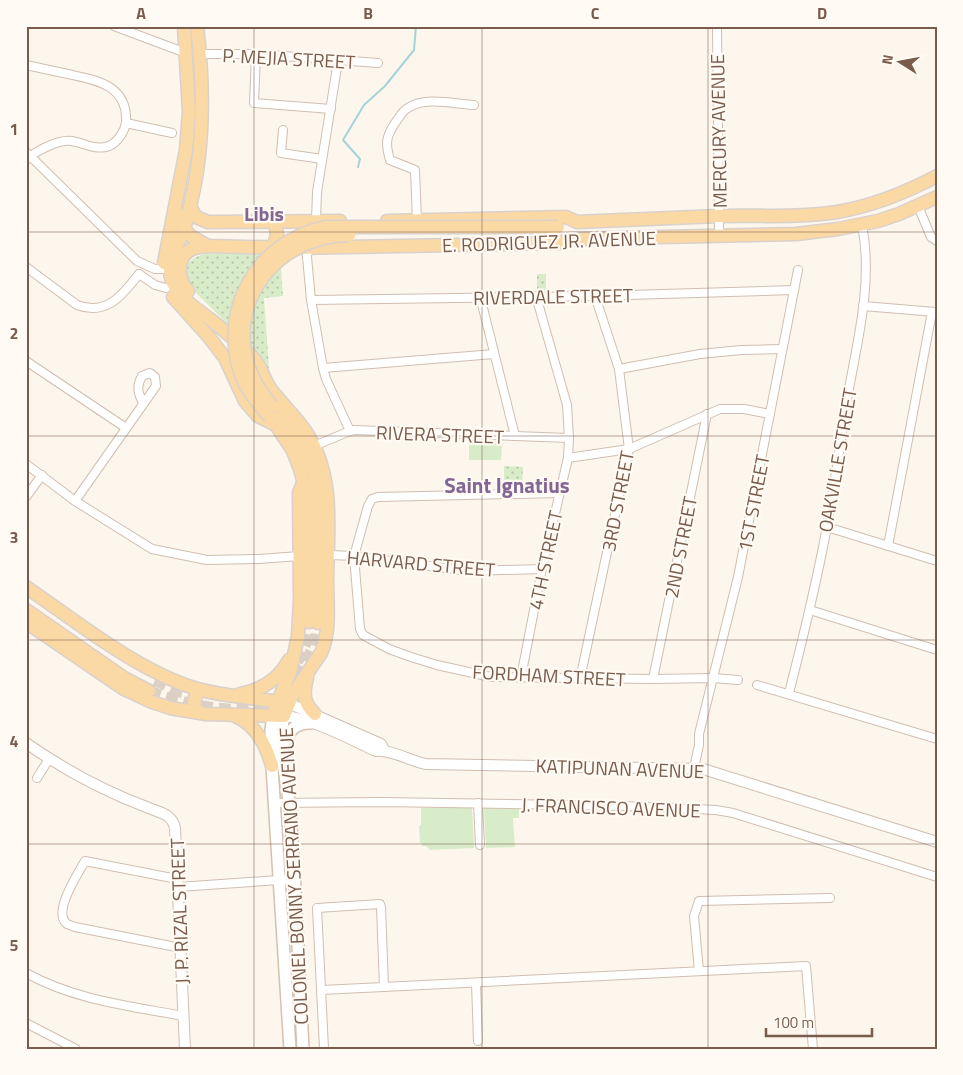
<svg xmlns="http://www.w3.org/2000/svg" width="963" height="1075" font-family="'Titillium Web',sans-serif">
<defs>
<pattern id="park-dots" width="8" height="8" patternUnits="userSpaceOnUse" patternTransform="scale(1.25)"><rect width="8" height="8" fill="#d8ecc9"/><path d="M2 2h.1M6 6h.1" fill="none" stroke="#b4c2a5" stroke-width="1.8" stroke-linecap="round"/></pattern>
</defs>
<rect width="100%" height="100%" fill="#fdf6ec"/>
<g fill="#d8ecc9">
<polygon points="502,443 501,460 469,460 469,444"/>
<polygon points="511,807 511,809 519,809 519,818 513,818 515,847 486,848 484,808"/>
<polygon points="421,808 472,808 474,848 430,850 426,846 422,846 422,843 420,843 419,826 421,825"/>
</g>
<g fill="url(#park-dots)">
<path d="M280,252L283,296L264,298L270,382L257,353L195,292C182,276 182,259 205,254Z"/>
<rect x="537" y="274" width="9" height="19"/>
<polygon points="504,466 523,467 522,487 504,486"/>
</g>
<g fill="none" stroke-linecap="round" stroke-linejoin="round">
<polyline stroke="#a5d3da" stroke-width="2" points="358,167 360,159 343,140 364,105 385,86 414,50 416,26"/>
<g stroke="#dcd0c4" stroke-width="12" stroke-dasharray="12 6" stroke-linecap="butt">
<polyline points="297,662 307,640 309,622"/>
<polyline points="155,680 182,692 206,698"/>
<path d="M149,691C177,703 236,717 265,706C281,700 293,682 302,668C312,653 317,641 318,623"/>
</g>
<g stroke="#d1beb0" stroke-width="10">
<g id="minor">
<polyline points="114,26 186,53"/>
<polyline points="717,26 719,235"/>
<polyline points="200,54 256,54 378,63"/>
<polyline points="256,54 254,103 331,109"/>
<path d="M26,65C40,68 54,71 68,74C96,80 128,85 126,122C125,131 118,142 109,146C96,151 84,143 72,141C58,139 36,151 26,160"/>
<polyline points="126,123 172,133"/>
<polyline points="283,130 281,153 322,159"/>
<polyline points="26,152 137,261 155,269 163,269"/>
<polyline points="918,206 931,237 937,241"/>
<polyline points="316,221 317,192 338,61"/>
<path d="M417,221L415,170L390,160C385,143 386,137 395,123C399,118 402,111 408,108C425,96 454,104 474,105"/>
<polyline points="308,248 307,257 311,300 323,368 326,379 350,431"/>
<path d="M26,267L77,305C106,316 122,296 139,274"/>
<polyline points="139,274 155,285 166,288"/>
<polyline points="480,296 515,436"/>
<polyline points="311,300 595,296 794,290"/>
<polyline points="863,306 936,312"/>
<polyline points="26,361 126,428"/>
<polyline points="323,368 494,354"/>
<polyline points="619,369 700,354 741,350 782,349"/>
<polyline points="314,446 350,431 354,430 569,438"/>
<polyline points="568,458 629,449 720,409 744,409 770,414"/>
<polyline points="26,464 75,501 152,549 207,560 259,559 299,556"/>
<polyline points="559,493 378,497 372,499 368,506 354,556 360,629 363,635 389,649 411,657 437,665 491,677 653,679 713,678 738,680"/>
<polyline points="26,497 42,475"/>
<path d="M75,501L156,386L155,377L150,373L142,376C136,387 138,393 143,403"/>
<polyline points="827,527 937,561"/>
<polyline points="888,546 932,312"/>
<polyline points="330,555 354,556 467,571 542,569"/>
<polyline points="810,610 937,650"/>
<polyline points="521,677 542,569 568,458 569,438 567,405 536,296"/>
<polyline points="580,679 629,449 619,369 595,296"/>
<polyline points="653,679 707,414"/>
<polyline points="757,685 937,739"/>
<path d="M789,693C803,638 817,582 827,526C835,482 841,438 848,394C858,339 873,281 862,225"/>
<polyline points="694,768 699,745 699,734 738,577 798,270"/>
<polyline points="37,778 49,759"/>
<polyline points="275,803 381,802 624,806 716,810 733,813 937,877"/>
<polyline points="478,803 480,845"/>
<path d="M177,879L85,861C78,874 52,912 67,924C70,925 73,926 75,927L181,948"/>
<polyline points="178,887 294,879"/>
<polyline points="699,971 694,916 699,901 830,898"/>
<path d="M26,973C75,1000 129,1006 183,1016"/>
<polyline points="476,983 478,1041"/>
<polyline points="322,990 806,966 813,1049"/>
<polyline points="26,1023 76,1049"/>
<polyline points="324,1049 317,908 380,904 381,907 384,987"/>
</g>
</g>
<g stroke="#d1beb0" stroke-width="12">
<g id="tertiary">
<polyline points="288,703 381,744 384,750"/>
<path d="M284,716C311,718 350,739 376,751C391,749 410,761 426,764L703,769L937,842"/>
<path d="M26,743C66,771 103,791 149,808C161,813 172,814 175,828L185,1049"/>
</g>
</g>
<g stroke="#d6c0b0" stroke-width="14">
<g id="secondary">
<polyline points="273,716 271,730 272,767 290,1049"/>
<path d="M284,716C276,748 288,780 290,811C296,890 299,970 303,1049"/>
<path d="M283,745C289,731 294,723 311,723"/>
</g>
</g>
<g stroke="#dad1cd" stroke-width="15">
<g id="primary">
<polyline points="190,206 196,217 208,222 340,221"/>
<polyline points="175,209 184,229 192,237 208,246 292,248 560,243 570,239 796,234 838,229 878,221 899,214 937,197"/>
<path d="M387,221L566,217L577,222C624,220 671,218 718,216C757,215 798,218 837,212C872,206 905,193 937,176"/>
<polyline points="273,248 277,235 275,222"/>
<polyline points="164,263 186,150 189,112 184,26"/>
<path d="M188,291C177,279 176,257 192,249C196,247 202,247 208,246"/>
<polyline points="173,297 209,337 225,358 245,401 258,416 276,425"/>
<path d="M276,412C301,442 314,457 318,497V623"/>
<polyline points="272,419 293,451 300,469 306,491 309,622"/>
<path d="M26,587C77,622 135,669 194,688C224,697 257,698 288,703"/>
<polyline points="26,610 124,678 149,691"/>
<path d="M26,622L124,689L152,702L170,708L206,714L284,716L293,694L321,653C331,631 327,602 327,579C328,528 335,476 306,432C296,417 283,405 272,391C264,381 262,368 254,359C243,346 228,334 215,323C200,311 180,300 172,281C165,263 179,245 184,228C187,220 189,211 191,202C205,144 204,85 197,26"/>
<path d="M307,678C303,693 303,703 315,714"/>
<path d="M240,694C261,690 279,679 289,660"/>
<polyline points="275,709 291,669 298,636 300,600 299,493 304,481"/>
<path d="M196,712C193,704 194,696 200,690"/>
<path d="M235,716C256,724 266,745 272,766"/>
</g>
</g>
<use href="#minor" stroke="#fff" stroke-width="8"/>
<use href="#tertiary" stroke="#fff" stroke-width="10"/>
<use href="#secondary" stroke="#fff" stroke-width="11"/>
<use href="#primary" stroke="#fbd9a5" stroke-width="12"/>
<g stroke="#dad1cd" stroke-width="15" stroke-linecap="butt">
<g id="primary-bridge">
<path d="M272,406C264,396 256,386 251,373C223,302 277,236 349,235"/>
<path d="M270,417C261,407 251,396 245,384C214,317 254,242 325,227H558"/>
</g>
</g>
<use href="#primary-bridge" stroke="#fbd9a5" stroke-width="12"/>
</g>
<path fill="none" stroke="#7a5c4d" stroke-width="1" stroke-opacity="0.55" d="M254,26V1049M482,26V1049M708,26V1049M26,232H937M26,436H937M26,640H937M26,844H937"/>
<g text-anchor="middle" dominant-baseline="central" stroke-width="4.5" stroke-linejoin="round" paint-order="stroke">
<g font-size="19" fill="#7a5c4d" stroke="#fffaf3">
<text transform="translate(289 58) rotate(3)">P. MEJIA STREET</text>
<text transform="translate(718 131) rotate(-91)">MERCURY AVENUE</text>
<text transform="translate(549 241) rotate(-2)">E. RODRIGUEZ JR. AVENUE</text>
<text transform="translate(553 296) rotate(-1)">RIVERDALE STREET</text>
<text transform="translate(440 434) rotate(2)">RIVERA STREET</text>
<text transform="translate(837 460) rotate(-80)">OAKVILLE STREET</text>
<text transform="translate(617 501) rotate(-79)">3RD STREET</text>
<text transform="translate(753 503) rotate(-79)">1ST STREET</text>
<text transform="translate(680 547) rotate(-79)">2ND STREET</text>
<text transform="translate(545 560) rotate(-78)">4TH STREET</text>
<text transform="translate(421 563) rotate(5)">HARVARD STREET</text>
<text transform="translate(549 675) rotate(3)">FORDHAM STREET</text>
<text transform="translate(620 768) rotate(2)">KATIPUNAN AVENUE</text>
<text transform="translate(611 807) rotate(2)">J. FRANCISCO AVENUE</text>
<text transform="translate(293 876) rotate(-93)">COLONEL BONNY SERRANO AVENUE</text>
<text transform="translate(179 911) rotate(-92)">J. P. RIZAL STREET</text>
</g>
<g font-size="20" font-weight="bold" fill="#846695" stroke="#fffaf3">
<text x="264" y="213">Libis</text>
</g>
<g font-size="21" font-weight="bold" fill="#846695" stroke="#fffaf3">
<text x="507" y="485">Saint Ignatius</text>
</g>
</g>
<rect width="963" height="1075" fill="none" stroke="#fffaf3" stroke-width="55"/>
<g transform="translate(900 62) rotate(281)" stroke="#fffaf3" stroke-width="4" paint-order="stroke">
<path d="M0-4L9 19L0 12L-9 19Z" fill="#7a5c4d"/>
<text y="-8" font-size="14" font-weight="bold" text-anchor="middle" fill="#7a5c4d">N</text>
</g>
<path d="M766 1028v8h106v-8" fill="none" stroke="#7a5c4d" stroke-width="2.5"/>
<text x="773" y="1028" font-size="15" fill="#7a5c4d" stroke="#fffaf3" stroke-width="4" paint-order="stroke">100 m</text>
<rect x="28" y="28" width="908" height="1020" fill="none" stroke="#7a5c4d" stroke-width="2"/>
<g font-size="16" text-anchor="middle" font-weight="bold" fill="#7a5c4d">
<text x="141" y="19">A</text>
<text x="368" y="19">B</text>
<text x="595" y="19">C</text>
<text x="822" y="19">D</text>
<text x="14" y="135">1</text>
<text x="14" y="339">2</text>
<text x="14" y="543">3</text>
<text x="14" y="747">4</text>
<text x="14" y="951">5</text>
</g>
</svg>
